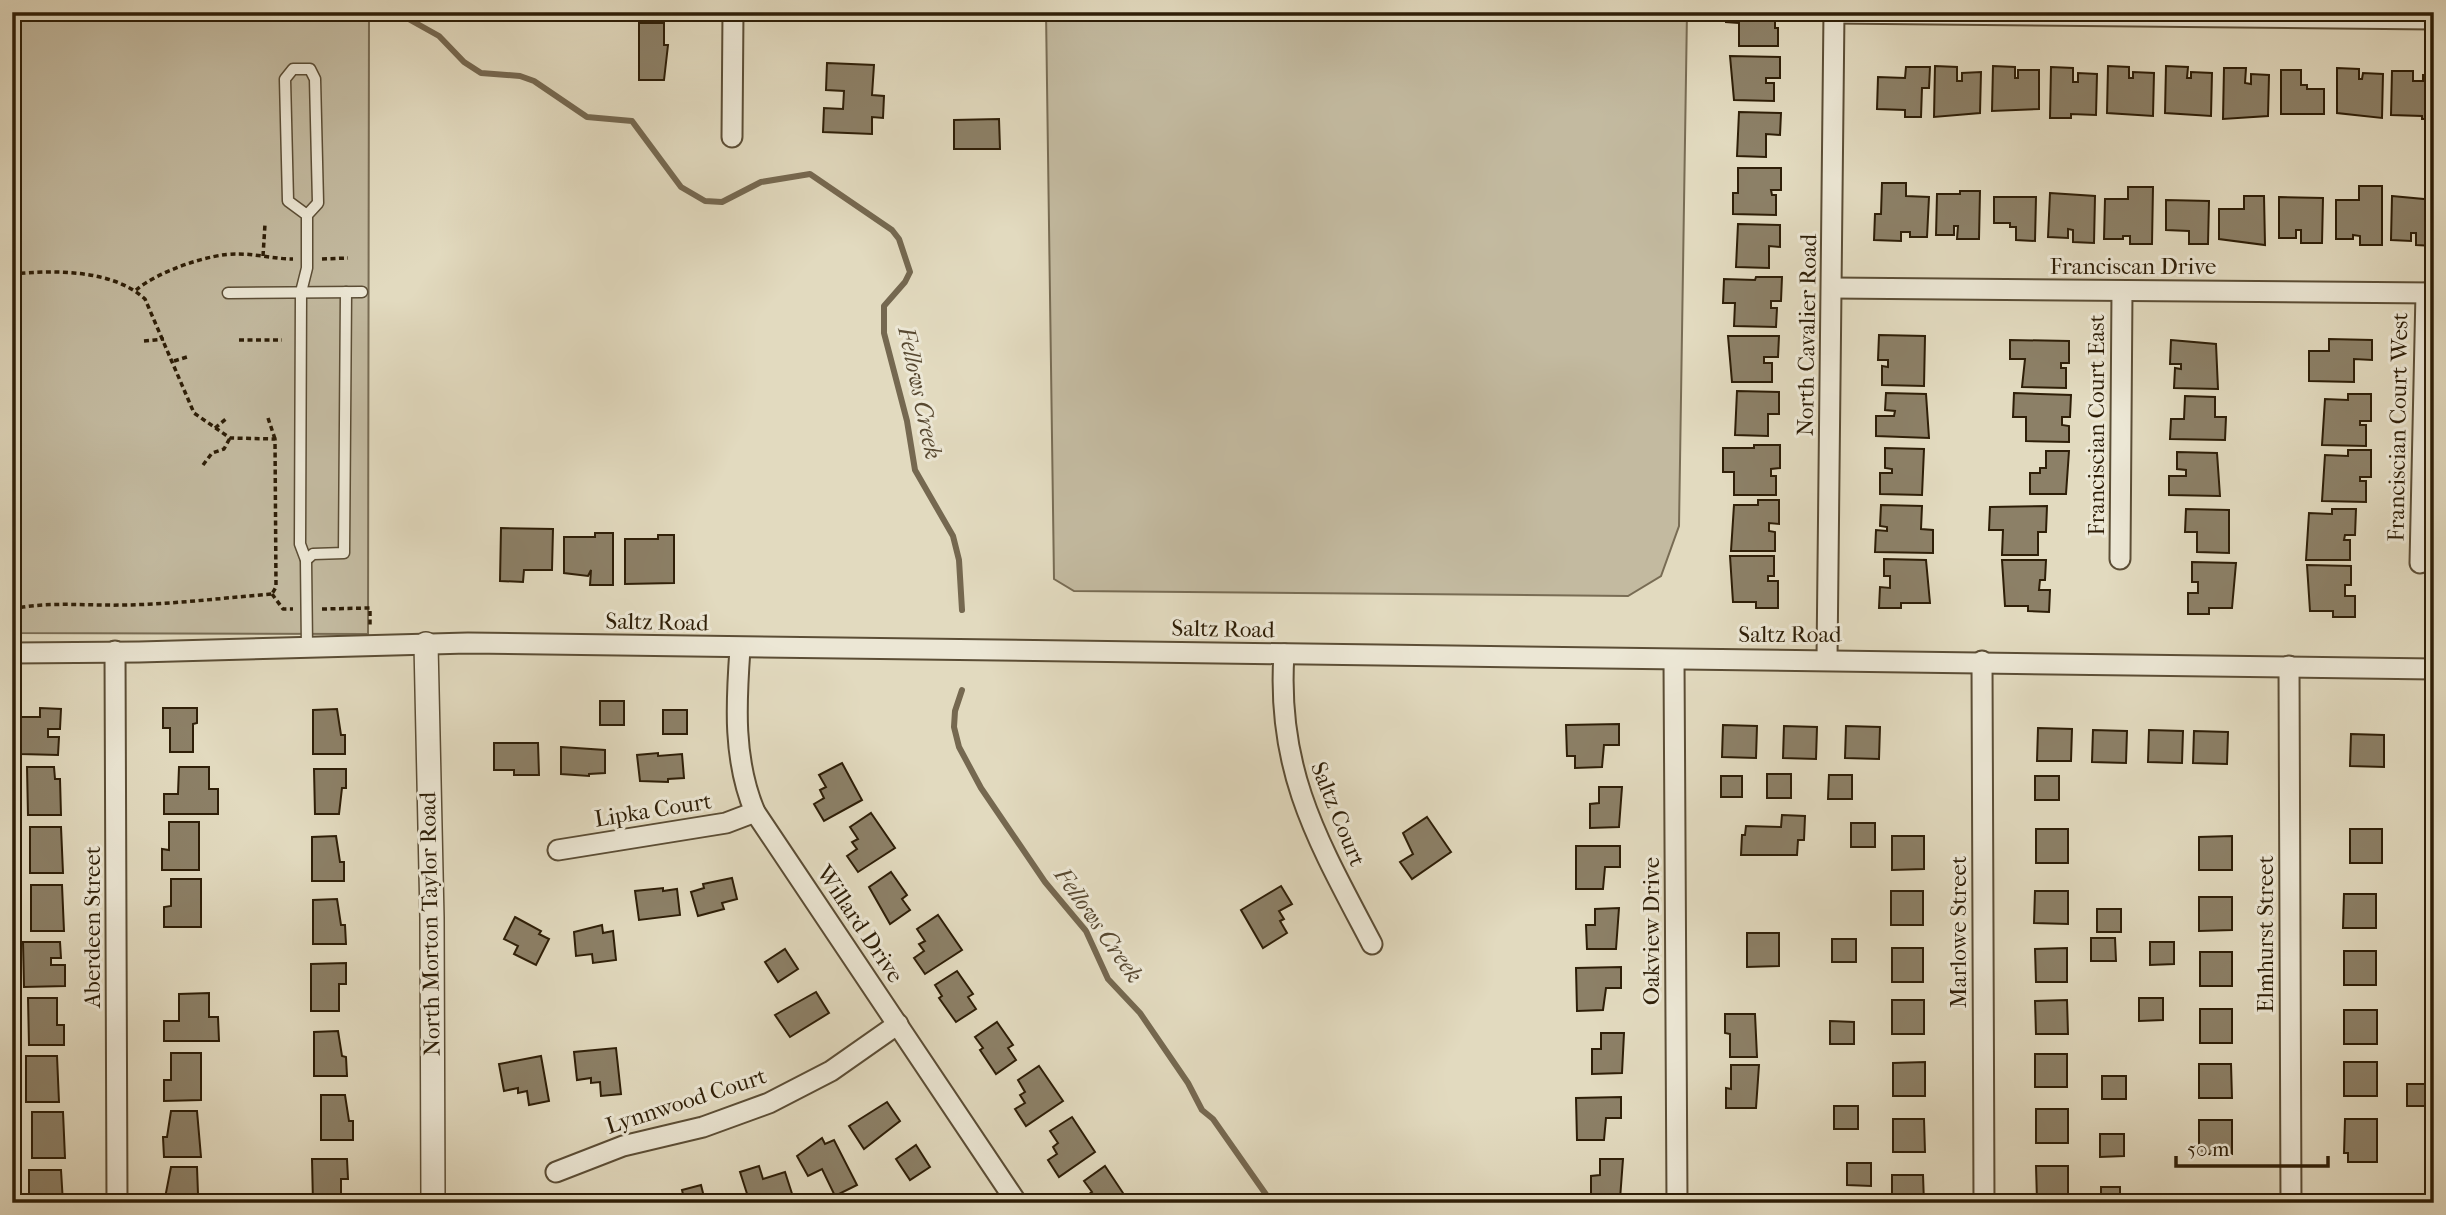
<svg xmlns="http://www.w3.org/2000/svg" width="2446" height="1215" font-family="'IM FELL French Canon',serif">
<rect width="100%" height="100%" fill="#e2dabf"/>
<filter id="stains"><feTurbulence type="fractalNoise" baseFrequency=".00286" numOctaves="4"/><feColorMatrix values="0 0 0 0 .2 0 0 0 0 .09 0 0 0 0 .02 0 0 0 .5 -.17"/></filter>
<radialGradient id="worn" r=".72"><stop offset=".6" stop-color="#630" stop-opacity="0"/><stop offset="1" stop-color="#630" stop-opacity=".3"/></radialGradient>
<g fill="#c3baa0" stroke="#786c54" stroke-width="2">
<polygon points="12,12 369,12 368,634 12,633"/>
<polygon points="1046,12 1687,12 1679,526 1661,576 1628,596 1074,591 1054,579"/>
</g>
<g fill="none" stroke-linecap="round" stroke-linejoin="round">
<g stroke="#756850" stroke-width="6">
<polyline points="396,12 439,36 464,62 481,73 520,76 534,81 587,117 632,121 681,187 705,201 722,202 761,182 810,174 892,230 899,239 910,272 905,282 884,306 884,333 907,421 915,470 953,536 959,560 962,610"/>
<polyline points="962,690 955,711 954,727 959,747 981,788 1045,882 1086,931 1108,979 1140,1013 1188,1083 1202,1110 1213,1119 1272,1203"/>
</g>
</g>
<g fill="#8c8067" stroke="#2e1e07" stroke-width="2">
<polygon points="1726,12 1783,12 1783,20 1775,20 1775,28 1778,28 1778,46 1739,46 1739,23 1726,22"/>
<polygon points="639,23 664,23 664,45 668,45 664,80 639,80"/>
<polygon points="1730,56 1780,57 1780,78 1766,78 1766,83 1774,83 1774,101 1734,100"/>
<polygon points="827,63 874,65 872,95 884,96 883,118 872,117 872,134 823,132 824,108 843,109 844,91 826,90"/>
<polygon points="1935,66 1957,67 1957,81 1962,81 1962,73 1981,72 1980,113 1934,117"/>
<polygon points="1993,66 2015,67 2015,78 2018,78 2018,70 2039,70 2039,109 1992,111"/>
<polygon points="2108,66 2129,67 2129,78 2133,78 2133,72 2154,73 2153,116 2107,113"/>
<polygon points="2166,66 2188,67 2187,78 2191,78 2191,72 2212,73 2211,116 2165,113"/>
<polygon points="1906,67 1930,67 1929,88 1922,88 1921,117 1905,117 1905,110 1877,109 1878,77 1905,78"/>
<polygon points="2051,67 2073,68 2073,82 2078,82 2078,73 2097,74 2096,115 2071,114 2071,118 2050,118"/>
<polygon points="2224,68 2246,68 2245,83 2251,84 2251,74 2269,75 2268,116 2223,119"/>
<polygon points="2337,68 2359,69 2359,79 2362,79 2363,73 2383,74 2382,118 2337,113"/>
<polygon points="2281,70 2301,70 2301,85 2307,85 2307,89 2324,89 2324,114 2281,114"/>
<polygon points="2392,71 2413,71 2413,81 2423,81 2423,75 2434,75 2434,119 2422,119 2422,116 2391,115"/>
<polygon points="1739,112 1781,113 1780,135 1766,134 1766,157 1737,156"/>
<polygon points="999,119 1000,149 954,149 954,120"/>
<polygon points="1738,168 1781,168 1781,190 1771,190 1772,195 1776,195 1776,215 1733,214 1733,193 1738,193"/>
<polygon points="1882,183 1906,183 1906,196 1929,197 1927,237 1910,237 1910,232 1901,232 1901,241 1874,240 1875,214 1881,214"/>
<polygon points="2359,186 2382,186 2382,245 2360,245 2360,236 2353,235 2353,239 2336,239 2336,200 2359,200"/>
<polygon points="2128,187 2153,187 2152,244 2130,244 2130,236 2123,236 2123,239 2104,239 2105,199 2128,199"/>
<polygon points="1960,191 1980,191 1979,239 1957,239 1958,226 1954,226 1954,235 1936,235 1937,194 1960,194"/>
<polygon points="2050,193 2095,196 2094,243 2073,242 2073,230 2068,229 2068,238 2048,237"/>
<polygon points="2244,196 2264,196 2265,245 2219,239 2219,209 2244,209"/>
<polygon points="2392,196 2434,200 2434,246 2416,245 2416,233 2411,233 2411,241 2391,240"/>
<polygon points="1994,197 2036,197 2035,241 2016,240 2016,227 2010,227 2010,223 1994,223"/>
<polygon points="2279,197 2323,198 2322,243 2301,243 2301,230 2296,230 2296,238 2279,238"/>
<polygon points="2166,200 2209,201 2208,244 2189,244 2189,231 2166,230"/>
<polygon points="1738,224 1780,225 1780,247 1769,246 1769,268 1736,267"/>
<polygon points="1756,277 1782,277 1781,301 1771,301 1771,308 1777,308 1776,327 1734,326 1735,303 1723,303 1724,279 1755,280"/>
<polygon points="1879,335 1925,336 1924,386 1882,385 1882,366 1888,367 1888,360 1878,360"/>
<polygon points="1728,336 1779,336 1778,357 1764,357 1764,363 1772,363 1772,382 1732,382"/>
<polygon points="2329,339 2372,340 2372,360 2354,359 2354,382 2309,381 2309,351 2329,351"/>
<polygon points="2010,340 2069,341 2069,363 2061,363 2061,368 2066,368 2066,388 2022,387 2025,359 2010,359"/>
<polygon points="2171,340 2216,344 2218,389 2174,388 2175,368 2181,369 2181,364 2170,364"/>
<polygon points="1737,391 1779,392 1779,414 1768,414 1768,436 1735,435"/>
<polygon points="1886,393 1926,394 1929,438 1876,436 1876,416 1894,416 1895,411 1885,410"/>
<polygon points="2014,393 2071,395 2070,417 2062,417 2062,425 2069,426 2069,442 2026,441 2026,417 2013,417"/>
<polygon points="2348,394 2371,394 2371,421 2360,421 2360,425 2366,425 2366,446 2322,445 2325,399 2348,400"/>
<polygon points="2185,396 2215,397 2215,417 2226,417 2225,440 2170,439 2171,419 2184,419"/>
<polygon points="1754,445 1780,445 1780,468 1771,469 1771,476 1776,476 1776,495 1734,495 1734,472 1723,472 1723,448 1754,448"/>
<polygon points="1885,448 1924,449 1922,495 1880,494 1880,473 1892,473 1892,469 1885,468"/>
<polygon points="2348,450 2371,450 2371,477 2360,477 2360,481 2366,481 2366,502 2322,501 2325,455 2348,456"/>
<polygon points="2046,451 2069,451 2066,494 2030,494 2030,473 2040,473 2040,468 2046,468"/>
<polygon points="2177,452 2217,453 2220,496 2169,495 2169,476 2186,476 2186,470 2177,469"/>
<polygon points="1758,500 1779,500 1779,524 1769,523 1769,531 1775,532 1775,551 1731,551 1734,505 1758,505"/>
<polygon points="1881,505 1922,506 1921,529 1933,530 1933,553 1875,552 1876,530 1887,531 1887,527 1880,526"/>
<polygon points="2047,506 2046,532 2038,532 2038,555 2002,555 2003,530 1989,530 1990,507"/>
<polygon points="2186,509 2229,510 2229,553 2197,552 2197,532 2185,532"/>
<polygon points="2332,509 2356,509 2355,535 2345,535 2344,540 2350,540 2350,560 2306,560 2309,513 2332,514"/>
<polygon points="501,528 553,529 552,570 524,570 523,582 500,581"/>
<polygon points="595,533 613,533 613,585 590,585 591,570 588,576 564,573 564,537 595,537"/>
<polygon points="658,535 674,535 674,583 625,584 625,539 658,539"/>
<polygon points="1730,556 1774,556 1774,576 1768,576 1768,581 1778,581 1778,608 1756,608 1756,602 1733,602"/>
<polygon points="1884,559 1926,560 1930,603 1901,603 1901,608 1879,608 1880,587 1890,588 1890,576 1884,576"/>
<polygon points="2002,560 2046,560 2045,580 2040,580 2039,590 2050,590 2049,612 2028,611 2028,606 2005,606"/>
<polygon points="2192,562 2236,563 2232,608 2209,608 2209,614 2188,614 2188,593 2198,593 2198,582 2192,582"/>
<polygon points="2307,565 2351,566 2351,585 2345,585 2345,596 2355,596 2355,617 2333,617 2333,611 2310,611"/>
<rect x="600" y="701" width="24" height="24"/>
<polygon points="40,708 61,709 60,729 48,729 48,737 59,737 58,755 21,754 21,717 40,717"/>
<polygon points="163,708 197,708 197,723 193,724 193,752 170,752 170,728 163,728"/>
<polygon points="337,709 341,735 345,735 345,754 313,754 313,710"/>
<rect x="663" y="710" width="24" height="24"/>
<polygon points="1619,724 1619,745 1604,745 1602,767 1575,768 1575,756 1567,756 1566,725"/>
<polygon points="1723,725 1757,726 1756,758 1722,757"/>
<polygon points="1784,726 1817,727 1816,759 1783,758"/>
<polygon points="1846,726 1880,727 1879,759 1845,758"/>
<polygon points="2038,728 2072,729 2071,761 2037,761"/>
<polygon points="2093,730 2127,731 2126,763 2092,762"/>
<polygon points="2149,730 2183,731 2182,763 2148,762"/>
<polygon points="2194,731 2228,732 2227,764 2193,763"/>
<polygon points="2351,734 2384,735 2384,767 2350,766"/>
<polygon points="494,743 538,743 539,775 514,775 514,770 494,770"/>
<polygon points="561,747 605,750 605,773 589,774 589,776 561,774"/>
<polygon points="658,753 658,756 682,754 684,778 668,779 668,782 640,781 637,755"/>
<polygon points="842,763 862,800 824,821 814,804 824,798 820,790 826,787 819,775"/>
<polygon points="27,767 54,767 55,779 60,779 61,815 28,815"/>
<polygon points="179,767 209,767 209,789 218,789 218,814 164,814 164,794 178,794"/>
<polygon points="314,769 346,769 346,788 342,788 339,814 315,814"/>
<rect x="1767" y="774" width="24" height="24"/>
<polygon points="1829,775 1852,775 1852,799 1828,799"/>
<rect x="1721" y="776" width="21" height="21"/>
<rect x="2035" y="776" width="24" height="24"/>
<polygon points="1599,787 1622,787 1619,827 1590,828 1590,804 1599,803"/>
<polygon points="871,813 895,848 858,872 847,856 857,849 852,842 858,839 850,827"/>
<polygon points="1782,815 1805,816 1804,840 1798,840 1797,855 1741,855 1742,835 1745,835 1746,826 1781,827"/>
<polygon points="1427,817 1451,852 1412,879 1400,862 1413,854 1403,833"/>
<polygon points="169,822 199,822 199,870 162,870 162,849 169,850"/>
<rect x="1851" y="823" width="24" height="24"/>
<polygon points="30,827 61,827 63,873 30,873"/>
<rect x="2036" y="829" width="32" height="34"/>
<rect x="2350" y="829" width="32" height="34"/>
<polygon points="336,836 340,862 344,862 344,881 312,881 312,837"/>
<polygon points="1892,836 1924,836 1924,869 1892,870"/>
<polygon points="2232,836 2232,870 2199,870 2199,837"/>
<polygon points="1576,846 1620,846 1620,867 1605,867 1603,889 1576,889"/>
<polygon points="891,872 907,895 902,899 910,910 890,924 869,887"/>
<polygon points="732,878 737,899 722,903 724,909 698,916 691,892 704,888 703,884"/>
<polygon points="171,879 201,879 201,927 164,927 164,907 171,906"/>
<polygon points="31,885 62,885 64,931 31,931"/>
<polygon points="1281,886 1292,904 1279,911 1284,919 1280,921 1287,933 1263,948 1241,910"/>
<polygon points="663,888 663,891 677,889 680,915 639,920 635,891"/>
<rect x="1891" y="891" width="32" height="34"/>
<polygon points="2035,891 2068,891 2068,924 2034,923"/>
<polygon points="2344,894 2376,894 2376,928 2343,928"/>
<polygon points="2199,897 2232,897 2232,930 2199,931"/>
<polygon points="337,899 341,925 345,925 346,944 313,944 313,900"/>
<polygon points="1619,908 1616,949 1587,949 1586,925 1595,925 1595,909"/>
<rect x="2097" y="909" width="24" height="23"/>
<polygon points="938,915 962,950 925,974 914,958 924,951 919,944 925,941 917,929"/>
<polygon points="515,917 541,931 539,934 549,939 536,965 514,954 518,946 504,939"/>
<polygon points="602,925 603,933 613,931 616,960 593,963 592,954 576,956 574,932"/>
<polygon points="1747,933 1779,933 1779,966 1747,967"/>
<polygon points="2091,938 2115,938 2116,961 2091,961"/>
<rect x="1832" y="939" width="24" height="23"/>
<polygon points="23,942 60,942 61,958 51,958 51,965 65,965 65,986 24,987"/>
<polygon points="2150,942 2174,942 2174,964 2150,965"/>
<rect x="1892" y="948" width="31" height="34"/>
<polygon points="2067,948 2067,982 2036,982 2035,949"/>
<polygon points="785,949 798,969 778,982 765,962"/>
<rect x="2344" y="951" width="32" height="34"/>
<rect x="2200" y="952" width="32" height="34"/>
<polygon points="346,963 346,984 339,984 339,1011 311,1011 311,964"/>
<polygon points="1621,967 1621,988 1606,988 1603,1010 1577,1011 1576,968"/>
<polygon points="957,971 973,994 968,997 976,1009 956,1022 939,998 942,996 935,985"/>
<polygon points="816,992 829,1013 790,1037 775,1015"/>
<polygon points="209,993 209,1017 218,1017 219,1041 164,1041 164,1021 179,1021 179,994"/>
<polygon points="28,998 57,998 57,1025 64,1025 64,1045 29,1045"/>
<polygon points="2139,998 2163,998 2163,1020 2139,1021"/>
<rect x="1892" y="1000" width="32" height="34"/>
<polygon points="2067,1000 2068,1034 2036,1034 2035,1001"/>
<rect x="2200" y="1009" width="32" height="34"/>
<rect x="2344" y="1010" width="33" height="34"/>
<polygon points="1725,1014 1755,1014 1757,1057 1730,1057 1730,1034 1725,1033"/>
<polygon points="1830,1021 1854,1022 1854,1044 1830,1044"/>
<polygon points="997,1022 1013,1045 1008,1048 1016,1060 996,1074 980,1050 983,1048 975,1037"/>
<polygon points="338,1031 342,1056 346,1057 347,1076 314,1076 314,1032"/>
<polygon points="1601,1033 1624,1033 1622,1073 1592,1074 1592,1049 1601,1049"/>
<polygon points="616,1048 621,1094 601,1096 600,1082 591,1083 591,1078 577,1080 574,1052"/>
<polygon points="171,1053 201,1053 201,1100 164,1101 164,1080 171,1080"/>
<rect x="2035" y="1054" width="32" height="33"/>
<polygon points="26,1056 57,1056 59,1102 26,1102"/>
<polygon points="541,1056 549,1101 529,1105 527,1091 518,1093 518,1088 504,1091 499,1064"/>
<polygon points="1925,1062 1925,1096 1893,1096 1893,1063"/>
<rect x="2344" y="1062" width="33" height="34"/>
<polygon points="2199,1064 2231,1064 2232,1098 2199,1098"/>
<polygon points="1731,1065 1759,1065 1756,1108 1726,1108 1726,1088 1731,1089"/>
<polygon points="1039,1066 1063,1101 1026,1126 1015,1109 1025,1103 1020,1095 1025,1092 1018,1080"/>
<rect x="2102" y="1076" width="24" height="23"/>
<rect x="2407" y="1084" width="24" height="22"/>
<polygon points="321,1095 345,1095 349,1121 353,1121 353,1140 321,1140"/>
<polygon points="1621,1097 1621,1118 1606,1118 1604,1140 1577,1140 1576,1098"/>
<polygon points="887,1102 900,1121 864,1149 849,1126"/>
<rect x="1834" y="1106" width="24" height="23"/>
<rect x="2036" y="1109" width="32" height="34"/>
<polygon points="171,1111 197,1111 201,1157 164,1157 163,1137 167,1137"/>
<polygon points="32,1112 63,1112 65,1158 32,1158"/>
<polygon points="1072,1117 1095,1152 1059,1177 1048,1160 1057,1154 1053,1147 1058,1143 1050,1131"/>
<polygon points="1893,1119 1924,1119 1925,1152 1893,1152"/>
<polygon points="2345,1119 2377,1119 2377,1162 2348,1162 2348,1153 2344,1153"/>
<rect x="2199" y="1120" width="33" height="34"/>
<polygon points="2100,1134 2124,1134 2124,1156 2100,1157"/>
<polygon points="822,1138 825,1144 834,1140 857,1185 835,1196 822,1169 808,1176 797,1156"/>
<polygon points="916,1145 930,1167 910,1180 896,1159"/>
<polygon points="312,1159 347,1159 348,1179 341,1179 341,1203 313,1203"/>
<polygon points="1600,1159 1623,1159 1620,1199 1591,1200 1591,1176 1600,1175"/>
<polygon points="1847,1163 1871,1163 1871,1186 1847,1185"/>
<polygon points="759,1166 763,1179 785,1172 795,1203 750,1203 740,1172"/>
<polygon points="1105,1166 1129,1202 1127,1203 1091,1203 1086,1196 1092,1192 1084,1181"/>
<polygon points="2036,1166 2068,1166 2068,1199 2037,1200"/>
<polygon points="171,1167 197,1167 198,1194 202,1194 202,1203 164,1203"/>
<polygon points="29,1170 61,1170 63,1203 29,1203"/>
<polygon points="1892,1175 1923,1175 1924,1203 1892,1203"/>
<polygon points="701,1185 704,1197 713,1195 715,1200 727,1197 729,1203 685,1203 682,1190"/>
<rect x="2101" y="1187" width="19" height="16"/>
</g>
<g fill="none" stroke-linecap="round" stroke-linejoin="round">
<g stroke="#5b4d35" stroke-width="13">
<g id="service">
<polyline points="228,293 362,292"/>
<polyline points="306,560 313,554 344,553 346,292"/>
<polyline points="307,648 306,560 300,544 301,292 307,268 307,215 318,203 315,79 310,69 293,69 285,79 288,201 307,215"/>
</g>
</g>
<g stroke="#5b4d35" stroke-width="23">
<g id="minor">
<polyline points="1834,13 2434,19"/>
<polyline points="732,137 733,12"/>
<polyline points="1832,288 2434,293"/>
<polyline points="2120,559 2122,291"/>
<polyline points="2420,563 2426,293"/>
<path d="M740,649C736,704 733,760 755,812L1017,1203"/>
<polyline points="115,651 117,1203"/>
<polyline points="12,653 139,652 468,643 2434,669"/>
<path d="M1284,654C1276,772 1319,843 1372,944"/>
<polyline points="1827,659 1834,12"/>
<polyline points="1674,660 1677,1203"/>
<polyline points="1982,661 1984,1203"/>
<polyline points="2289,666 2291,1203"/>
<polyline points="558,850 726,823 755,812"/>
<polyline points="556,1172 623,1146 703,1127 769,1103 831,1071 898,1024"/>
</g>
</g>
<g stroke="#5b4d35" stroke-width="26">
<polyline id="tertiary" points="426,644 432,918 433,1203"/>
</g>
<g stroke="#2e1e07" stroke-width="3.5" stroke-dasharray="5 3.5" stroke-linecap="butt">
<polyline points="263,256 265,224"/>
<polyline points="322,259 348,258"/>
<path d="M12,274C54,270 112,269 145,299L194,413L230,438L275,439L276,587L272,594"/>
<path d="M136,290C157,272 210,253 238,254C257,254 275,259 293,259"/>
<polyline points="239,340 282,340"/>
<polyline points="144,341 164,339"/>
<polyline points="174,361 187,357"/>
<polyline points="268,418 275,439"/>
<polyline points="215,428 227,418"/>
<polyline points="203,465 212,453 224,449 230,438"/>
<polyline points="272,594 283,609 293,609"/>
<path d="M12,609C51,601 87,606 126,605C174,604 223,598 272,594"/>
<polyline points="322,609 370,608 370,626"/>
</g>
<use href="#service" stroke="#ece7d5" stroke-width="10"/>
<use href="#minor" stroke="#ece7d5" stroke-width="19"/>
<use href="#tertiary" stroke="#ece7d5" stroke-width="23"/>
</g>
<g text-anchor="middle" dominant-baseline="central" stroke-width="6" stroke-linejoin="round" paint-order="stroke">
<g font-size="23" fill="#2e1e07" stroke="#ece7d5">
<text x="2133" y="266">Franciscan Drive</text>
<text transform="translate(1807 335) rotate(-89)">North Cavalier Road</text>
<text transform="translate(2096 425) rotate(-90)">Franciscian Court East</text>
<text transform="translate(2398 427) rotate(-89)">Franciscian Court West</text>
<text transform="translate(657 622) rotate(1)">Saltz Road</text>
<text transform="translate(1223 629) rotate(1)">Saltz Road</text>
<text x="1790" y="634">Saltz Road</text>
<text transform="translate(653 810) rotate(-9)">Lipka Court</text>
<text transform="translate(1338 814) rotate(68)">Saltz Court</text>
<text transform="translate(430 924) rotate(-91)">North Morton Taylor Road</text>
<text transform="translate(860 924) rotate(56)">Willard Drive</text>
<text transform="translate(92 927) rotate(-90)">Aberdeen Street</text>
<text transform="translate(1651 931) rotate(-90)">Oakview Drive</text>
<text transform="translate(1958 932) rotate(-90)">Marlowe Street</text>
<text transform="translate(2265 934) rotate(-90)">Elmhurst Street</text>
<text transform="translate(686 1101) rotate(-18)">Lynnwood Court</text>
</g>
<g font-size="24" font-style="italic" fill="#584931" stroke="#ece7d5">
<text transform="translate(920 393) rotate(78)">Fellows Creek</text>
<text transform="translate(1099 925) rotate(55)">Fellows Creek</text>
</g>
</g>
<rect width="2446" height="1215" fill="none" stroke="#e2dabf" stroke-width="42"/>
<rect x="14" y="14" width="2418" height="1187" fill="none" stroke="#2e1e07" stroke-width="3.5"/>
<rect x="21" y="21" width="2404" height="1173" fill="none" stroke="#2e1e07" stroke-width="2"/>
<path d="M2176 1156v10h152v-10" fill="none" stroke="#2e1e07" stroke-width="3.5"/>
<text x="2187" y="1156" font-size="21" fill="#2e1e07" stroke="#ece7d5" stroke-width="5" paint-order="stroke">50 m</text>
<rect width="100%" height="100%" filter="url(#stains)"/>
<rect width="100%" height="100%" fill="url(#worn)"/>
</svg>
